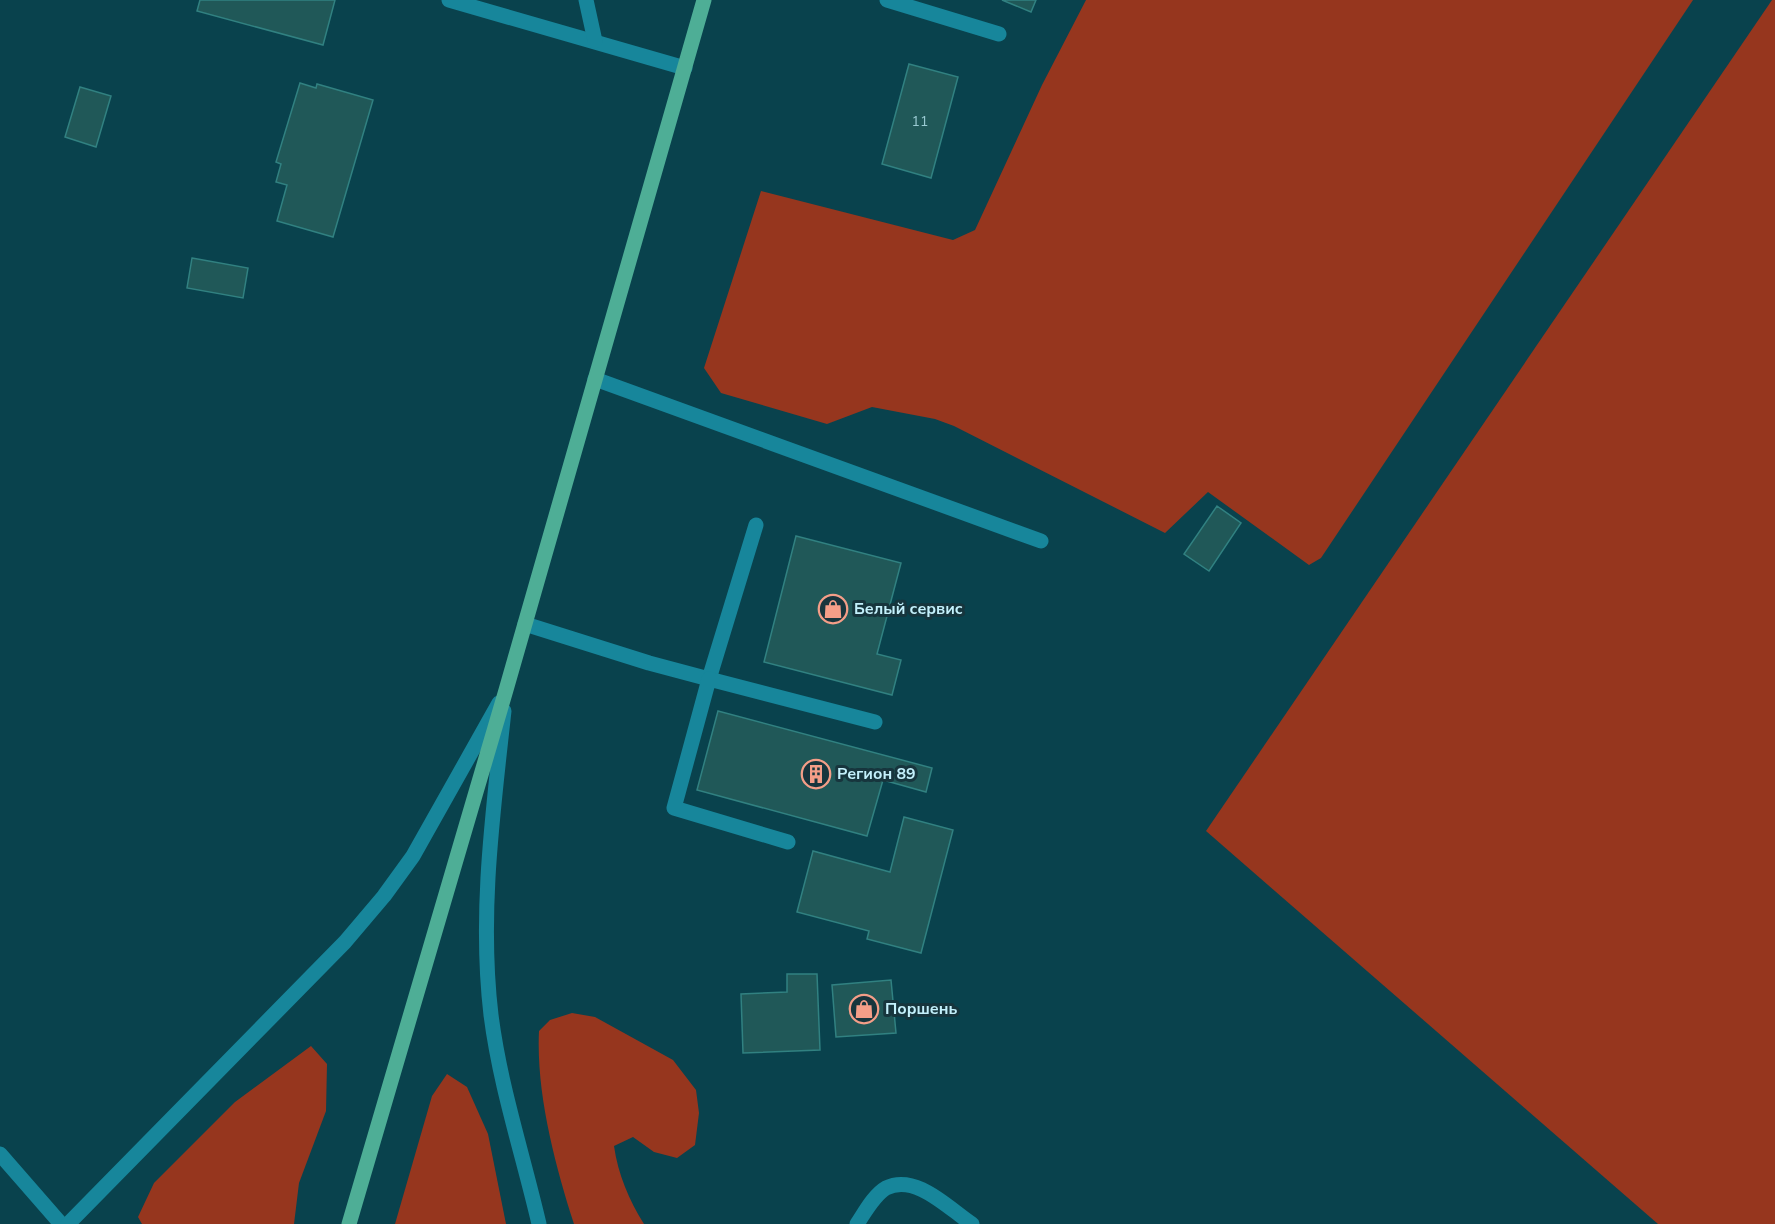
<svg xmlns="http://www.w3.org/2000/svg" width="1775" height="1224" font-family="'Nunito Sans',sans-serif">
<rect width="100%" height="100%" fill="#09424d"/>
<g fill="#96361e">
<polygon points="1086,0 1693,0 1321,558 1309,565 1208,492 1165,533 954,426 935,419 872,407 827,424 721,393 704,368 761,191 953,240 975,230 1042,85"/>
<polygon points="1772,0 1775,0 1775,1224 1658,1224 1206,831"/>
<path d="M572,1013L595,1017L673,1060L696,1090L699,1113L695,1145L677,1158L654,1152L633,1137L614,1146C618,1174 629,1200 644,1224H574C555,1165 536,1093 539,1031L550,1020Z"/>
<polygon points="311,1046 327,1064 326,1111 299,1183 294,1224 142,1224 138,1217 154,1183 235,1102"/>
<polygon points="447,1074 467,1087 488,1134 506,1224 395,1224 432,1096"/>
</g>
<g fill="#205858" stroke="#318181" stroke-width="1.5">
<polygon points="200,0 335,0 323,45 197,11"/>
<polygon points="1002,0 1036,0 1031,12"/>
<polygon points="909,64 958,77 931,178 882,164"/>
<polygon points="300,83 316,88 317,84 373,100 333,237 277,221 287,185 276,182 281,164 276,162"/>
<polygon points="80,87 111,96 96,147 65,137"/>
<polygon points="192,258 248,268 243,298 187,288"/>
<polygon points="1217,506 1241,523 1209,571 1184,554"/>
<polygon points="796,536 901,563 877,654 901,660 892,695 764,662"/>
<polygon points="718,711 932,768 926,792 883,780 867,836 697,790"/>
<polygon points="904,817 953,830 921,953 867,939 869,931 797,912 813,851 890,872"/>
<polygon points="787,974 817,974 820,1050 743,1053 741,994 787,992"/>
<polygon points="891,980 896,1033 836,1037 832,985"/>
</g>
<g fill="none" stroke-linecap="round" stroke-linejoin="round">
<g stroke="#17869b" stroke-width="15">
<polyline points="449,0 685,68"/>
<polyline points="586,0 595,41"/>
<polyline points="887,0 999,34"/>
<polyline points="595,379 1041,541"/>
<polyline points="525,624 649,663 709,679 756,525"/>
<polyline points="788,842 674,808 709,679 875,722"/>
<polyline points="0,1154 61,1224"/>
<path d="M857,1224C865,1212 874,1195 886,1188C916,1173 949,1209 972,1224"/>
</g>
<g stroke="#17869b" stroke-width="15">
<path d="M504,711C493,812 479,914 491,1015C500,1086 523,1155 539,1224"/>
<polyline points="68,1224 345,942 384,896 413,856 499,703"/>
</g>
<polyline stroke="#4eae96" stroke-width="15" points="349,1224 506,690 704,0"/>
</g>
<defs>
<g id="shop-ring" transform="scale(1.5)"><circle r="9.5" fill="#17353d" stroke="#f49e88" stroke-width="1.5"/><path d="M-5-2.5h2.3a2.7 3.5 0 0 1 5.4 0H5L5.5 6h-11ZM-1.5-2.5h3a1.5 2.3 0 0 0-3 0Z" fill="#f49e88"/></g>
<g id="building-ring" transform="scale(1.5)"><circle r="9.5" fill="#17353d" stroke="#f49e88" stroke-width="1.5"/><path d="M-4-6H4V6H1V3H-1V6H-4ZM-2.5-4.3h1.7v1.8h-1.7ZM.8-4.3h1.7v1.8H.8ZM-2.5-1h1.7V.8h-1.7ZM.8-1h1.7V.8H.8Z" fill="#f49e88"/></g>
</defs>
<g fill-rule="evenodd">
<use href="#shop-ring" x="833" y="609"/>
<use href="#building-ring" x="816" y="774"/>
<use href="#shop-ring" x="864" y="1009"/>
</g>
<g text-anchor="middle" dominant-baseline="central" stroke-width="6" stroke-linejoin="round" paint-order="stroke">
<g font-size="14" fill="#9acad2">
<text x="920" y="121">11</text>
</g>
<g font-size="16" font-weight="bold" fill="#c3f0fb" stroke="#17353d" text-anchor="start">
<text x="854" y="609">Белый сервис</text>
<text x="837" y="774">Регион 89</text>
<text x="885" y="1009">Поршень</text>
</g>
</g>
</svg>
